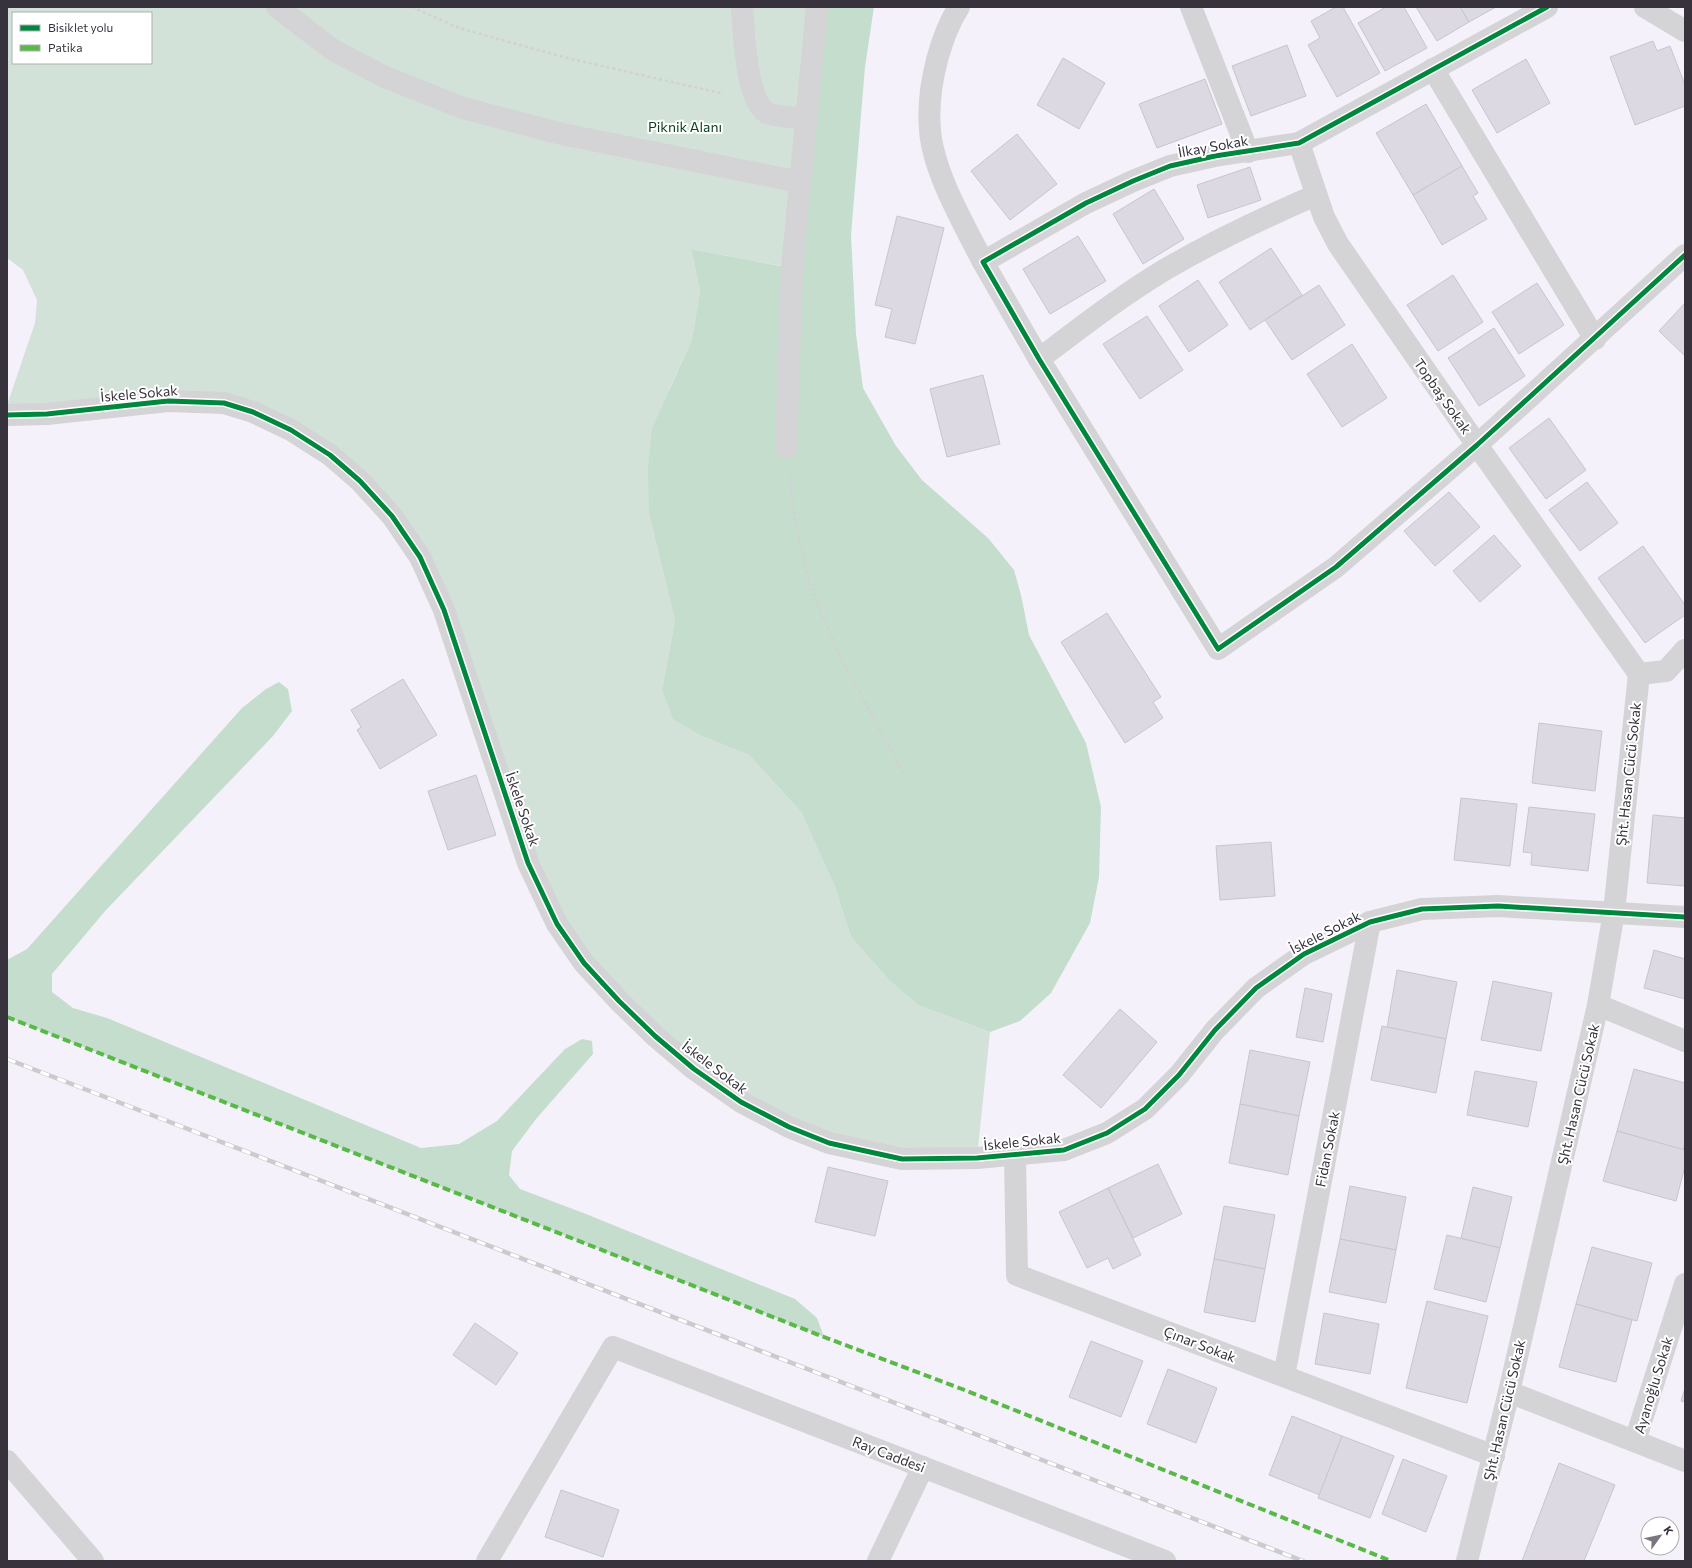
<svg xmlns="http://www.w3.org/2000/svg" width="1692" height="1568" font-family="Commissioner,sans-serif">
<rect width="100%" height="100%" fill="#f5f1fa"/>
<path fill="#d2e2d8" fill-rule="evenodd" d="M7,7H817L792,268L691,249L700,291L692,339L669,390L649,514L675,621L662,689L702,736L749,755L801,812L835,887L851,937L890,981L918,1005L990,1032L977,1158L829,1143L694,1069L557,924L444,610L360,481L253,412L7,405L35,323L37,300L23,270L7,258ZM13,13H151V63H13Z"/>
<g fill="#c5ddcc">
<polygon points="817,7 874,7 865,67 851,235 856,334 863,388 896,446 922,480 988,538 1014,570 1021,595 1029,635 1086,743 1101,807 1099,877 1090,923 1051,993 1020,1021 990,1032 918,1005 890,981 851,937 835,887 801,812 749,755 702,736 673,719 662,689 675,621 649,514 648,467 652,429 692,339 700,291 691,249 791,268"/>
<polygon points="279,682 288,689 292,711 273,736 106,910 52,974 52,992 73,1008 107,1018 421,1148 459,1144 497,1121 565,1049 582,1039 592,1041 593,1054 536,1119 512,1151 509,1175 520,1189 586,1214 795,1299 817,1318 824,1337 7,1017 7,960 27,949 242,708 266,689"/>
</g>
<g fill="#dcd9e3" stroke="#c7c5ce">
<polygon points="1336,7 1343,7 1380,73 1337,97 1308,45 1320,38 1311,21"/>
<polygon points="1386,7 1404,7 1427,48 1385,71 1358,23"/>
<polygon points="1416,7 1460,7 1469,22 1437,41"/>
<polygon points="1460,7 1496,7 1469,22"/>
<polygon points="1653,41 1657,51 1670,46 1685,85 1685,106 1635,125 1610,57"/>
<polygon points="1287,45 1306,96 1251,116 1232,66"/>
<polygon points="1063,58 1105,83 1079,129 1037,105"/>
<polygon points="1526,59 1550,103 1497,133 1472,90"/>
<polygon points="1205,79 1222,124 1157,148 1139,104"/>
<polygon points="1426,104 1462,166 1413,195 1376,133"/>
<polygon points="1017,134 1057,184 1010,220 971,171"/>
<polygon points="1462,166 1478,193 1473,196 1487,219 1442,245 1413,195"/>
<polygon points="1250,167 1261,200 1208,218 1197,185"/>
<polygon points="1154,189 1184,239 1143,264 1113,214"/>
<polygon points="897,216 944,228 915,344 885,337 892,309 875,305"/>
<polygon points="1078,236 1106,281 1050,314 1023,269"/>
<polygon points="1271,248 1302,295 1250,330 1219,282"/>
<polygon points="1453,275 1483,322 1438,351 1407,305"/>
<polygon points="1198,280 1228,325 1189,352 1159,306"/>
<polygon points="1537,283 1564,325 1519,354 1492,312"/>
<polygon points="1319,285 1345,325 1292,360 1265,320"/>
<polygon points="1685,303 1685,356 1659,331"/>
<polygon points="1147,316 1183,370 1140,399 1103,344"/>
<polygon points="1494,328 1525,376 1479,406 1448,358"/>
<polygon points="1352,344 1387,398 1342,427 1307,374"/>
<polygon points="983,375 1000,444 947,457 930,389"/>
<polygon points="1549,418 1586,470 1546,499 1509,448"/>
<polygon points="1587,482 1618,523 1580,551 1549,510"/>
<polygon points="1449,492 1480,527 1435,566 1404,531"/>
<polygon points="1494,535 1521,566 1480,602 1453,571"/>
<polygon points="1643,546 1685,605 1685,615 1645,643 1598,578"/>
<polygon points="1107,613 1161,697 1153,702 1163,718 1125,743 1061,642"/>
<polygon points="403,679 437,735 380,769 357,730 361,727 351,710"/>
<polygon points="1539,723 1602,731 1595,791 1532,783"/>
<polygon points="476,775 496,835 448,850 428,791"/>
<polygon points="1461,798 1517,804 1510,866 1454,860"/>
<polygon points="1529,807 1595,814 1588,871 1531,865 1532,853 1523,852"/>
<polygon points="1653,815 1685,818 1685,886 1647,883"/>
<polygon points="1271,842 1275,896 1220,900 1216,846"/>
<polygon points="1654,950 1685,959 1685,999 1644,988"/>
<polygon points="1397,970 1457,982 1446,1039 1387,1028"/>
<polygon points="1493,981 1552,993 1541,1051 1481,1040"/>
<polygon points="1305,988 1332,994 1323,1042 1296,1037"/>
<polygon points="1120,1009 1157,1042 1101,1108 1063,1075"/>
<polygon points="1382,1026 1446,1039 1436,1093 1371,1080"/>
<polygon points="1250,1050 1310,1062 1299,1116 1240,1104"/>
<polygon points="1634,1069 1685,1083 1685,1142 1683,1150 1617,1131"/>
<polygon points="1475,1071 1537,1082 1528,1127 1467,1115"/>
<polygon points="1240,1104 1299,1116 1288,1175 1229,1163"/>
<polygon points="1617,1131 1685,1150 1685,1166 1676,1201 1603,1181"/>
<polygon points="1158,1164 1182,1214 1133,1238 1108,1188"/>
<polygon points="828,1167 888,1181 875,1236 815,1222"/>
<polygon points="1350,1186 1406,1197 1396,1250 1340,1239"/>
<polygon points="1473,1187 1512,1197 1500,1248 1461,1238"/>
<polygon points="1108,1188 1141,1255 1113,1269 1108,1258 1087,1268 1059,1212"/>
<polygon points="1224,1206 1275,1215 1265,1269 1214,1259"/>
<polygon points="1447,1235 1500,1248 1486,1302 1434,1289"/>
<polygon points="1340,1239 1396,1250 1386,1303 1329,1292"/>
<polygon points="1592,1247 1652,1263 1637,1321 1576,1304"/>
<polygon points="1214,1259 1265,1269 1255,1322 1204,1312"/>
<polygon points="1427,1301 1488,1316 1467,1403 1406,1388"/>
<polygon points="1576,1304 1632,1320 1616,1382 1559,1367"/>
<polygon points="1324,1313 1379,1324 1370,1374 1315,1364"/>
<polygon points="475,1323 518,1353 496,1385 453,1355"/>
<polygon points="1091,1341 1143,1361 1121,1417 1069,1397"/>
<polygon points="1168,1369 1217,1388 1196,1443 1147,1424"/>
<polygon points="1685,1388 1685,1402 1681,1401"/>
<polygon points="1292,1416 1342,1436 1320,1495 1269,1475"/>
<polygon points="1342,1436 1394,1456 1370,1518 1318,1498"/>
<polygon points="1403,1459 1447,1476 1426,1532 1382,1514"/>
<polygon points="1559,1463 1615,1485 1584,1561 1522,1561"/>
<polygon points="561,1490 619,1510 603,1557 545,1537"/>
</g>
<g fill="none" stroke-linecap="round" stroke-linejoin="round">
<g stroke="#d3d0d5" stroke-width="2.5" stroke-dasharray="3 3" stroke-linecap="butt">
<polyline points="412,7 459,28 563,57 724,94"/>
<polyline points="790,476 795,522 810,586 840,656 903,773"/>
</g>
<g stroke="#d4d3d6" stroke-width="22">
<polyline points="277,7 333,50 385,77 463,108 562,134 800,182"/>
<path d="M742,7C744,31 745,99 767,113C772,116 799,118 806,119"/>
<path d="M959,7C948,24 942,41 937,60C931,83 928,107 930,130C933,172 964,224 983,262"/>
<polyline points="1191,7 1248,152"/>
<polyline points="1547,7 1299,143 1215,156 1170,166 1133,181 1086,203 983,262 1039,359 1218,649 1336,567 1477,445 1685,255"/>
<polyline points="1645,7 1685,31"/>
<polyline points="1433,69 1595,339"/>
<polyline points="1299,143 1324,217 1338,244 1477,445 1639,674"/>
<path d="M1039,359C1080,328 1121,296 1166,269C1214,241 1265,217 1316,195"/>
<polyline points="7,415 47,414 168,401 224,403 253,412 291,430 330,455 360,481 392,516 420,557 444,610 528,863 557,924 584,963 619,1001 655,1036 694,1069 741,1102 789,1127 829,1143 902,1159 977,1158 1064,1150 1107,1133 1145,1109 1179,1075 1215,1030 1256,988 1304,954 1370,922 1422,909 1498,906 1685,917"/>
<polyline points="786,448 792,268 817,7"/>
<polyline points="1598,1005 1685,1041"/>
<polyline points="1015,1155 1017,1275 1494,1456"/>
<polyline points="1284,1376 1370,922"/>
<polyline points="1509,1392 1685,1461"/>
<polyline points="1635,1441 1685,1284"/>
<polyline points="7,1461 93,1561"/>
<polyline points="487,1561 613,1347 1165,1561"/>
<polyline points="878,1561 923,1467"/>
<polyline points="1467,1561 1509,1392 1598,1005 1614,912 1639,674 1666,671 1685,650"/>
</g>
<g stroke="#cbcacd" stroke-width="4.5">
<polyline id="rail" points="7,1059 1303,1561"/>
</g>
<use href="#rail" stroke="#fff" stroke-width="3" stroke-dasharray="9" stroke-linecap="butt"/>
<polyline stroke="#58b947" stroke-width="4" stroke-dasharray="8 4" stroke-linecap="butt" points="7,1017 824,1337 962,1389 1391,1561"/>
<g stroke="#fff" stroke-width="8">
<g id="cycleway">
<polyline points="1547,7 1299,143 1215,156 1170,166 1133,181 1086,203 983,262 1039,359 1218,649 1336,567 1477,445 1685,255"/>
<polyline points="7,415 47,414 168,401 224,403 253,412 291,430 330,455 360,481 392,516 420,557 444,610 528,863 557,924 584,963 619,1001 655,1036 694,1069 741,1102 789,1127 829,1143 902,1159 977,1158 1064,1150 1107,1133 1145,1109 1179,1075 1215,1030 1256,988 1304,954 1370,922 1422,909 1498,906 1685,917"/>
</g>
</g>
<use href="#cycleway" stroke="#00873e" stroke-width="5"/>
</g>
<g text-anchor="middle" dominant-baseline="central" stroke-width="4" stroke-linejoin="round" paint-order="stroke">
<g font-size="14" fill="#09411e" stroke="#fff">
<text x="685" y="126">Piknik Alanı</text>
</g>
<g font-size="14" fill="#38323d" stroke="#fff">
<text transform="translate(1213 146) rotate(-10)">İlkay Sokak</text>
<text transform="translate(139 393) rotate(-5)">İskele Sokak</text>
<text transform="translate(1443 396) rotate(55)">Topbaş Sokak</text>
<text transform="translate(1628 774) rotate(-84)">Şht. Hasan Cücü Sokak</text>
<text transform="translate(523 809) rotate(71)">İskele Sokak</text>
<text transform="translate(1325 932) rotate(-27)">İskele Sokak</text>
<text transform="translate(715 1067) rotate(37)">İskele Sokak</text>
<text transform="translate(1578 1094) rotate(-77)">Şht. Hasan Cücü Sokak</text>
<text transform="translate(1022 1141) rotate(-6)">İskele Sokak</text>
<text transform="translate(1327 1149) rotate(-79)">Fidan Sokak</text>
<text transform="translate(1200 1344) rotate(21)">Çınar Sokak</text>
<text transform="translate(1653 1385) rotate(-73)">Ayanoğlu Sokak</text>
<text transform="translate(1504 1410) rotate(-77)">Şht. Hasan Cücü Sokak</text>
<text transform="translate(889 1454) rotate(21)">Ray Caddesi</text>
</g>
</g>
<rect width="1692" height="1568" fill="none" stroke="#38323d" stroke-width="16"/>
<rect x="12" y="12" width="140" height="52" fill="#ffffff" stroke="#afadb1"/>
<rect x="20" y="25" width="20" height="6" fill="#00873e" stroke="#afadb1"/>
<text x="48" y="32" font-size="12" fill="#38323d">Bisiklet yolu</text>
<rect x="20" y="45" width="20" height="6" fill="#58b947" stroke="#afadb1"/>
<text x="48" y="52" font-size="12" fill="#38323d">Patika</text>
<g transform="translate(1660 1536) rotate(57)"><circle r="19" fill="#ffffff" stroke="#afadb1"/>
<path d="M0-3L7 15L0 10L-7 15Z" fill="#7a757f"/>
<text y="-6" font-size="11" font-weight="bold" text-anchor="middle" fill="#38323d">K</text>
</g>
</svg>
